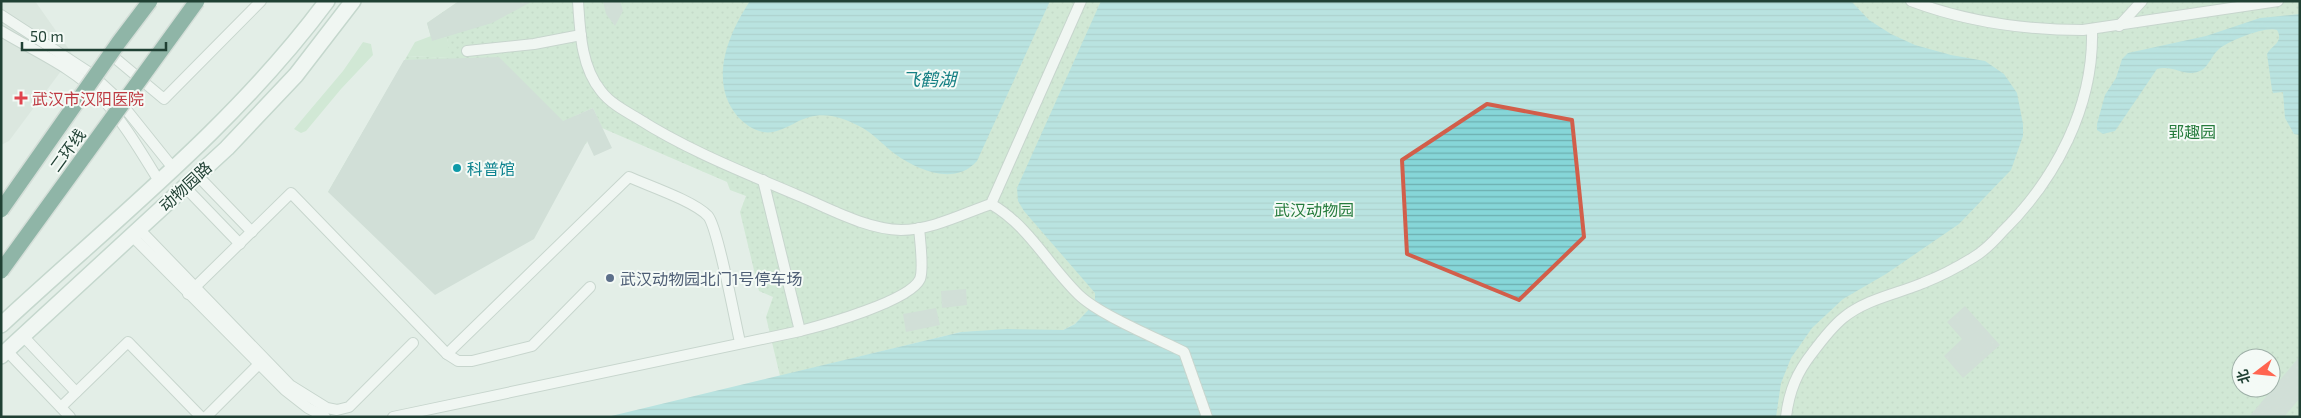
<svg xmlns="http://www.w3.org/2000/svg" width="2301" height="418" font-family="'Exo 2','Noto Sans SC',sans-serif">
<defs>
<pattern id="park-dots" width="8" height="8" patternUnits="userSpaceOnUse" patternTransform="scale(1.25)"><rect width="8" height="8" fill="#bae1bf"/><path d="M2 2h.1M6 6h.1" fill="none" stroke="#a0c2a5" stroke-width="1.8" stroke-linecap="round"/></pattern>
<pattern id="water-rules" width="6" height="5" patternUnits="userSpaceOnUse" patternTransform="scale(1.25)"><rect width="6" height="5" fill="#86d6d8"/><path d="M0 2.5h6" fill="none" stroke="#6dafb0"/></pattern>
</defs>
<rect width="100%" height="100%" fill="#e3eee7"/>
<polygon fill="#d1ded6" points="1,1 35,1 73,55 9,141 1,145"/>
<g fill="#bae1bf">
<polygon points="431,36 432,40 447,37 451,58 407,56 415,42"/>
<polygon points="363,42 371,44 373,55 341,89 306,131 301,133 294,129 343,71"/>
</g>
<path fill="url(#park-dots)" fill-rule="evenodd" d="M459,1H2300V417H1158L1086,313L1075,324L1063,330L961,332L780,376L766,317L773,297L759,291L740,212L746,196L730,190L727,182L602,128L593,108L575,116L587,142L586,144L328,192L407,56L450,58L447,37L432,41L427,23ZM2241,358H2271V388H2241Z"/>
<g fill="url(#water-rules)">
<path d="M750,1H1050L977,161C955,186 919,171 895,154C883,145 873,133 859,126C837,115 819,110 795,123C785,128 775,134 763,132C753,130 745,124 738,117C708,82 728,34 750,1Z"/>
<polygon points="1101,1 1851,1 1869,20 1891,34 1915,45 1951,55 1985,61 2004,74 2017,93 2023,124 2023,136 2011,170 1959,224 1886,274 1843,299 1812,328 1791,358 1781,383 1776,417 607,417 961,332 1007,329 1063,330 1075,324 1095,303 1095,293 1024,211 1018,201 1017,188"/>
<path d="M2300,14V135L2294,134L2285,118L2283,92L2273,93L2272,90L2267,54C2272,45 2284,42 2277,30C2265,26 2229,41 2219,49C2212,55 2209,65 2202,70C2186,79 2174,64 2157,69L2115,131L2103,134L2097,130V124L2105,95L2116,78L2122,59L2128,53L2206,36L2260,18Z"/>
</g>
<g fill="#baccc3">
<polygon points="459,1 533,1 492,23 432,41 427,23"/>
<polygon points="603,1 620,1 623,11 615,26 606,14"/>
<polygon points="499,57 563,121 593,108 612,148 594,156 587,141 534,239 435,295 328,192 404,60"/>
<polygon points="966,289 967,305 942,308 941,291"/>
<polygon points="1965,306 2000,345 1963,378 1944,356 1962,339 1947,322"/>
<polygon points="936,308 940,325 906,332 903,314"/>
<polygon points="2300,356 2300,398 2284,417 2249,417"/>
</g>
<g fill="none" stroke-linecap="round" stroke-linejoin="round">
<g stroke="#a5b7ae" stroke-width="12">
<g id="lane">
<path d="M578,1C580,31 581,67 601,91C610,103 625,111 637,118C687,150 743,172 797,195C829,208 865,229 901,230C932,230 962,214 991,204L1081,1"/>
<path d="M1911,1C1967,22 2024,30 2083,30L2278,1"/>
<polyline points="1,15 90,73 116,97 173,168"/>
<polyline points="2119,26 2142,1"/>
<path d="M1,31C34,51 74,68 100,96C123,121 141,152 159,181"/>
<polyline points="111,50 109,53 164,99 261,1"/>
<polyline points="467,51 534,44 581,35"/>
<polyline points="197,175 252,232"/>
<polyline points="763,180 800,331"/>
<polyline points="185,187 240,244"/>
<path d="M991,204C1029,226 1048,265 1079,295C1100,315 1156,338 1184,352L1207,417"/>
<polyline points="139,229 290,385 327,408 337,410 349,407 413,343"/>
<polyline points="132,236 285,390 308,408 325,417"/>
<polyline points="188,294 291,193 447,354 458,361 472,361 532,346 590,287"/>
<polyline points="23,336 76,392"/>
<polyline points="7,351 70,417"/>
<path d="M447,354L629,177C649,186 694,201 708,216C718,228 735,321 740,342"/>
<polyline points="61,407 128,342 201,417"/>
<polyline points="206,417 258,365"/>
<path d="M393,417L800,331C824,325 910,301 920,279C924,269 920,240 919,228"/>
<path d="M1786,417C1789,391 1797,372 1813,352C1822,340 1832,327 1843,318C1866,299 1897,294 1923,283C1941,276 1958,267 1974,257C1984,251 1994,241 2002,232C2056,179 2094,106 2092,30"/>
</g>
</g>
<g stroke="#a0bbae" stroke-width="18">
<g id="secondary">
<path d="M1,325C113,221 236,124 327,1"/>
<polyline points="1,356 227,148 296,75 353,1"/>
</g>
</g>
<use href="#lane" stroke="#fff" stroke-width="10"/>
<use href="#secondary" stroke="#fff" stroke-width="15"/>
<g stroke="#c1cac6" stroke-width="18" stroke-linecap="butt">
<g id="highway-bridge">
<polyline points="1,210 119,42 150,1"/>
<polyline points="1,271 197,1"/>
</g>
</g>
<use href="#highway-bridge" stroke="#297059" stroke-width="15"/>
</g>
<path d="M0 0H2301V418H0ZM1487,104L1572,120L1584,237L1519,300L1407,254L1402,160Z" fill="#e3eee7" fill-opacity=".55" fill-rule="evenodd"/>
<path fill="none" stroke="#d25e4a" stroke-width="4" stroke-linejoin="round" d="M1487,104L1572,120L1584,237L1519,300L1407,254L1402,160Z"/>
<path fill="#e0444e" stroke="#f4faf6" stroke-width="2" d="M18.5 90.5h5v5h5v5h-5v5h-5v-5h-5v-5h5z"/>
<circle fill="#0f9aa8" stroke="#f4faf6" stroke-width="2" cx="457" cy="168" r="5"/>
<circle fill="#5c6f8a" stroke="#f4faf6" stroke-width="2" cx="610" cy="278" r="5"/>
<g text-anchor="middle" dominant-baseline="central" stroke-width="4" stroke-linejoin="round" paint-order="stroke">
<g font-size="16" fill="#be3a42" stroke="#f4faf6" text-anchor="start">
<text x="32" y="98">武汉市汉阳医院</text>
</g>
<g font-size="16" fill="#267c3d" stroke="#f4faf6">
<text x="2192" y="131">郢趣园</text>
<text x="1314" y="209">武汉动物园</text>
</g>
<g font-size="16" fill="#204134" stroke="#f4faf6">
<text transform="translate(67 150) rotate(-54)">二环线</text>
<text transform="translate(185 186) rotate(-43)">动物园路</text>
</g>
<g font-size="16" fill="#0d838f" stroke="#f4faf6" text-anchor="start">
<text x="467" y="168">科普馆</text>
</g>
<g font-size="16" fill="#4e5e75" stroke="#f4faf6" text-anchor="start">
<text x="620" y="278">武汉动物园北门1号停车场</text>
</g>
<g font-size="18" font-style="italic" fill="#147f83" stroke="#f4faf6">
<text x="929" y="79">飞鹤湖</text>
</g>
</g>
<rect width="2301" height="418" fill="none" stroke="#204134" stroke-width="5"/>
<g transform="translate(2256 373) rotate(254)"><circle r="24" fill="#f4faf6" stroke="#9fb0a8"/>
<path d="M0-4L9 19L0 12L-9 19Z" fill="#ff6550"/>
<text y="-8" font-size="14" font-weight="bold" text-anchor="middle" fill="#204134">北</text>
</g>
<path d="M22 42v8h144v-8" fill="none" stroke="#204134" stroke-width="2.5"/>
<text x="30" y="42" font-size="15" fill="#204134" stroke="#f4faf6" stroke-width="4" paint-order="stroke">50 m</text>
</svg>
